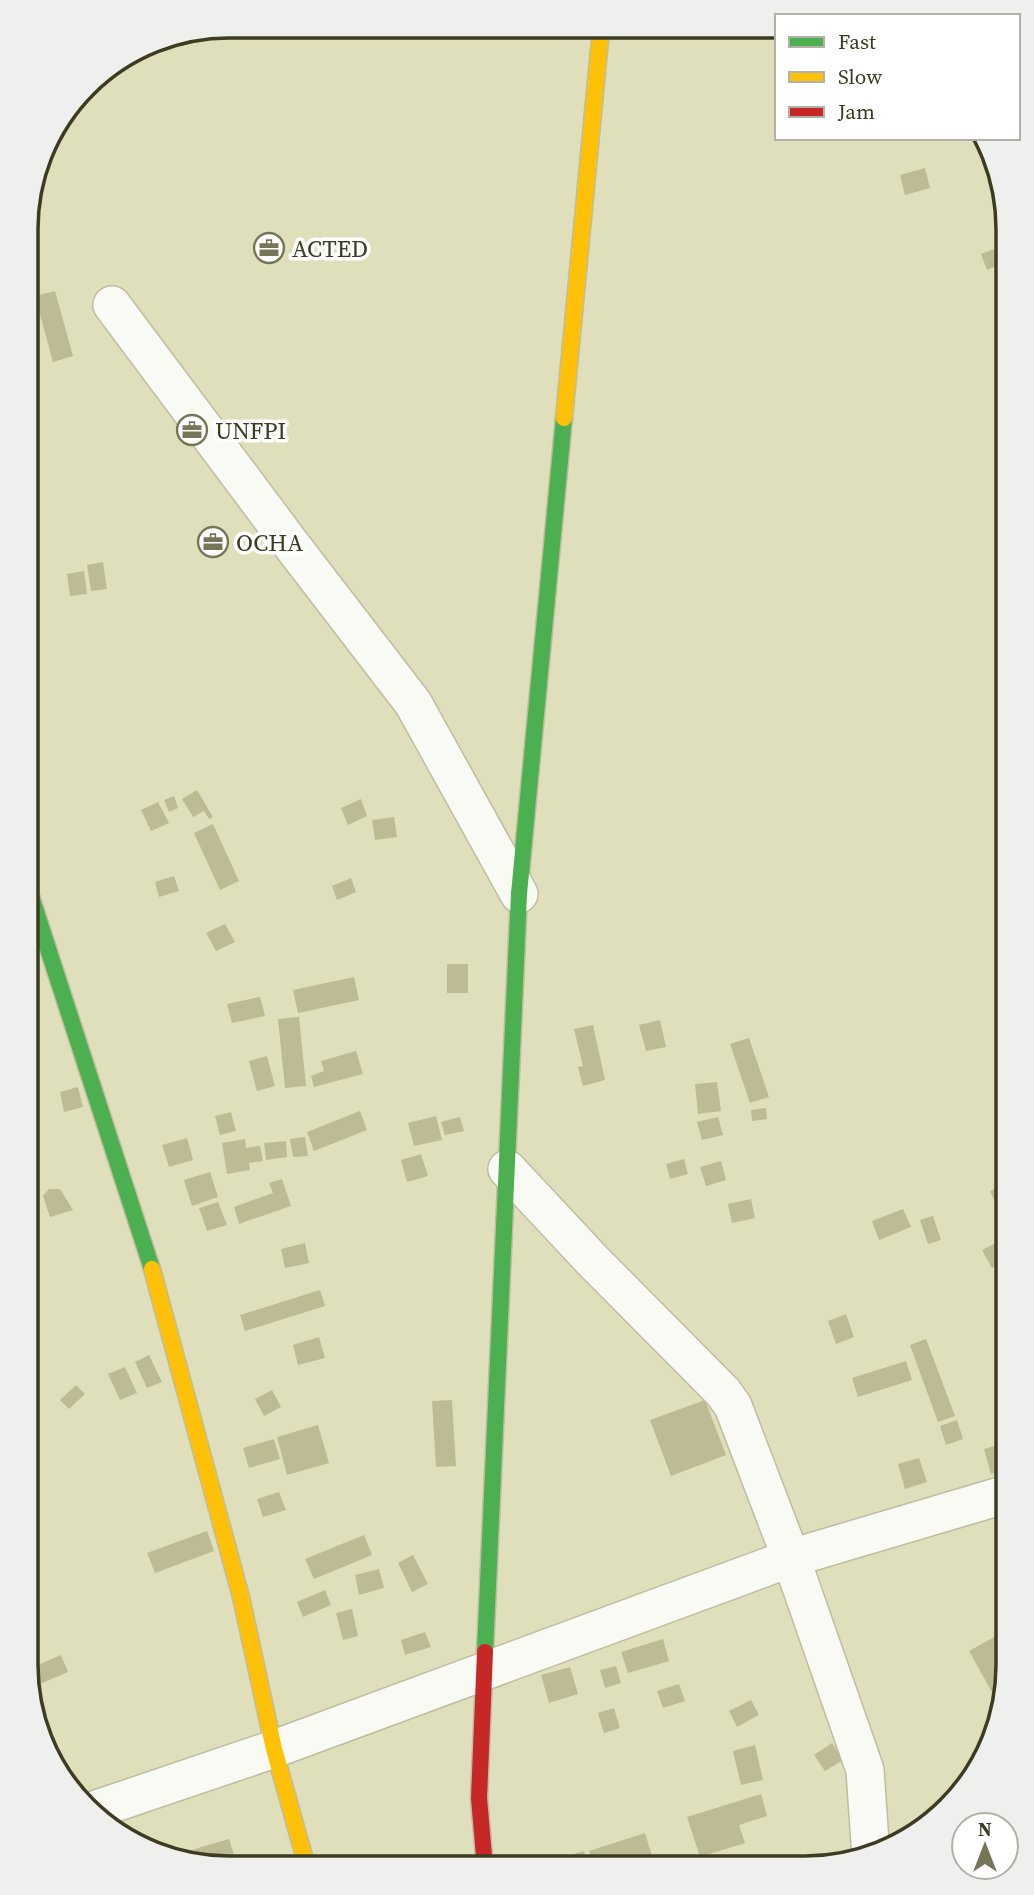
<svg xmlns="http://www.w3.org/2000/svg" width="1034" height="1895" font-family="'Source Serif 4',serif">
<rect width="100%" height="100%" fill="#e0dfbc"/>
<g fill="#bcbb94">
<polygon points="925,168 930,188 905,195 900,175"/>
<polygon points="1008,232 1008,256 1006,257 995,239"/>
<polygon points="994,249 1001,264 987,270 981,254"/>
<polygon points="55,291 73,356 53,362 35,296"/>
<polygon points="28,301 36,327 28,330"/>
<polygon points="103,562 107,589 91,591 87,565"/>
<polygon points="84,571 87,594 70,596 67,574"/>
<polygon points="27,624 36,643 27,646"/>
<polygon points="197,790 213,817 209,819 204,811 193,817 182,799"/>
<polygon points="174,796 178,808 169,812 164,800"/>
<polygon points="361,799 367,816 348,825 341,808"/>
<polygon points="158,802 169,823 151,831 141,810"/>
<polygon points="394,817 397,837 375,840 372,820"/>
<polygon points="213,824 239,881 220,890 194,833"/>
<polygon points="174,876 179,891 159,897 155,882"/>
<polygon points="351,878 356,892 337,900 332,886"/>
<polygon points="225,924 235,942 216,951 206,933"/>
<rect x="447" y="964" width="21" height="29"/>
<polygon points="354,977 359,1000 298,1013 293,990"/>
<polygon points="260,997 265,1016 232,1023 227,1004"/>
<polygon points="299,1017 306,1086 285,1088 278,1019"/>
<polygon points="660,1020 666,1047 646,1051 639,1025"/>
<polygon points="593,1025 605,1080 583,1086 578,1067 583,1066 574,1029"/>
<polygon points="749,1038 769,1097 750,1103 730,1044"/>
<polygon points="356,1051 363,1074 314,1087 311,1076 324,1071 321,1061"/>
<polygon points="267,1056 275,1086 257,1091 249,1061"/>
<polygon points="717,1082 721,1111 698,1114 695,1084"/>
<polygon points="78,1087 83,1107 64,1112 60,1092"/>
<polygon points="766,1108 767,1119 752,1121 751,1110"/>
<polygon points="360,1111 367,1130 314,1151 307,1132"/>
<polygon points="231,1112 236,1131 220,1135 215,1116"/>
<polygon points="436,1116 442,1140 414,1146 408,1123"/>
<polygon points="460,1117 464,1131 445,1135 441,1122"/>
<polygon points="718,1117 723,1135 702,1140 697,1122"/>
<polygon points="305,1137 308,1156 293,1157 290,1139"/>
<polygon points="187,1138 193,1160 169,1167 162,1145"/>
<polygon points="245,1139 246,1148 260,1146 263,1161 249,1163 250,1170 227,1174 222,1143"/>
<polygon points="286,1141 287,1157 266,1160 264,1143"/>
<polygon points="421,1154 428,1176 407,1182 401,1160"/>
<polygon points="684,1159 688,1174 670,1179 666,1164"/>
<polygon points="721,1161 726,1180 706,1186 700,1167"/>
<polygon points="210,1172 218,1197 192,1206 184,1180"/>
<polygon points="282,1179 291,1206 239,1224 234,1207 273,1193 269,1183"/>
<polygon points="1007,1183 1007,1219 1003,1221 990,1191"/>
<polygon points="49,1189 60,1189 73,1210 50,1217 43,1196"/>
<polygon points="751,1199 755,1218 732,1223 728,1204"/>
<polygon points="218,1202 227,1225 207,1231 199,1208"/>
<polygon points="903,1209 911,1227 879,1240 872,1221"/>
<polygon points="933,1216 941,1240 928,1244 920,1220"/>
<polygon points="305,1243 309,1263 285,1268 281,1249"/>
<polygon points="996,1243 1006,1261 992,1268 982,1250"/>
<polygon points="320,1290 325,1306 245,1331 240,1315"/>
<polygon points="846,1314 854,1337 836,1344 828,1321"/>
<polygon points="319,1337 325,1358 298,1365 293,1345"/>
<polygon points="926,1339 955,1416 938,1422 910,1345"/>
<polygon points="149,1355 162,1382 147,1388 135,1362"/>
<polygon points="906,1361 912,1380 858,1397 852,1378"/>
<polygon points="125,1367 137,1393 120,1400 108,1374"/>
<polygon points="76,1385 85,1394 69,1409 60,1400"/>
<polygon points="272,1390 281,1407 264,1416 255,1399"/>
<polygon points="452,1400 456,1466 436,1467 432,1401"/>
<polygon points="705,1400 726,1455 671,1476 650,1420"/>
<polygon points="957,1420 963,1439 946,1445 940,1426"/>
<polygon points="318,1425 329,1463 287,1475 277,1437"/>
<polygon points="274,1439 280,1459 249,1468 243,1448"/>
<polygon points="1007,1442 1007,1470 991,1474 984,1449"/>
<polygon points="919,1458 927,1482 905,1489 898,1464"/>
<polygon points="279,1492 286,1510 263,1517 257,1499"/>
<polygon points="207,1531 214,1551 155,1573 147,1553"/>
<polygon points="364,1535 372,1555 314,1579 305,1559"/>
<polygon points="413,1555 428,1584 412,1592 398,1563"/>
<polygon points="379,1569 384,1588 359,1595 355,1575"/>
<polygon points="325,1590 331,1605 303,1617 297,1602"/>
<polygon points="352,1609 358,1636 343,1640 336,1613"/>
<polygon points="1007,1630 1007,1679 998,1703 969,1651"/>
<polygon points="425,1632 431,1647 405,1655 401,1640"/>
<polygon points="663,1639 669,1661 628,1673 621,1652"/>
<polygon points="61,1655 68,1672 40,1684 33,1667"/>
<polygon points="616,1666 621,1683 605,1688 600,1670"/>
<polygon points="570,1667 578,1694 549,1703 541,1675"/>
<polygon points="679,1684 685,1701 663,1708 657,1691"/>
<polygon points="751,1700 759,1715 737,1727 729,1711"/>
<polygon points="614,1708 620,1728 604,1733 598,1713"/>
<polygon points="832,1743 843,1760 825,1771 814,1755"/>
<polygon points="755,1745 763,1780 741,1785 733,1751"/>
<polygon points="761,1794 767,1816 739,1825 745,1843 700,1857 687,1817"/>
<polygon points="645,1833 652,1856 613,1868 595,1868 589,1851"/>
<polygon points="229,1839 236,1861 219,1867 203,1867 174,1855"/>
<polygon points="584,1851 590,1868 549,1868 548,1862"/>
</g>
<g fill="none" stroke-linecap="round" stroke-linejoin="round">
<g stroke="#bebda1" stroke-width="40">
<g id="street">
<polyline points="112,305 290,543 413,703 519,894"/>
<polyline points="507,1169 592,1260 723,1392 733,1406 791,1558 865,1770 871,1857"/>
<polyline points="94,1810 274,1749 791,1558 1007,1494"/>
</g>
</g>
<g stroke="#bebda1" stroke-width="19">
<g id="fast">
<polyline points="27,884 152,1269"/>
<polyline points="519,894 564,418"/>
<polyline points="485,1652 519,894"/>
</g>
</g>
<g stroke="#bebda1" stroke-width="19">
<g id="slow">
<polyline points="564,418 601,29"/>
<polyline points="152,1269 241,1597 274,1749 307,1867"/>
</g>
</g>
<g stroke="#bebda1" stroke-width="19">
<polyline id="jam" points="485,1868 479,1798 485,1652"/>
</g>
<use href="#street" stroke="#fafaf5" stroke-width="37"/>
<use href="#fast" stroke="#4caf50" stroke-width="16"/>
<use href="#slow" stroke="#ffc107" stroke-width="16"/>
<use href="#jam" stroke="#c62828" stroke-width="16"/>
</g>
<defs>
<g id="office-ring" transform="scale(1.575)"><circle r="9.5" fill="#fff" stroke="#767558" stroke-width="1.5"/><path d="M-6-3h4V-5.5h4V-3h4V5H-6ZM-1-4.5V-3h2v-1.5ZM-6 0V1H6V0Z" fill="#767558"/></g>
</defs>
<g fill-rule="evenodd">
<use href="#office-ring" x="269" y="248"/>
<use href="#office-ring" x="192" y="430"/>
<use href="#office-ring" x="213" y="542"/>
</g>
<g text-anchor="middle" dominant-baseline="central" stroke-width="7" stroke-linejoin="round" paint-order="stroke">
<g font-size="24" fill="#3d3c22" stroke="#fff" text-anchor="start">
<text x="292" y="248">ACTED</text>
<text x="215" y="430">UNFPI</text>
<text x="236" y="542">OCHA</text>
</g>
</g>
<path d="M0 0H1034V1895H0ZM229 38H805A191 191 0 0 1 996 229V1665A191 191 0 0 1 805 1856H229A191 191 0 0 1 38 1665V229A191 191 0 0 1 229 38Z" fill="#efefed" fill-rule="evenodd"/>
<path fill="none" stroke="#3d3c22" stroke-width="3.5" d="M229 38H805A191 191 0 0 1 996 229V1665A191 191 0 0 1 805 1856H229A191 191 0 0 1 38 1665V229A191 191 0 0 1 229 38Z"/>
<rect x="775" y="14" width="245" height="126" fill="#ffffff" stroke="#b1b1a7" stroke-width="2"/>
<rect x="789" y="37" width="35" height="10" fill="#4caf50" stroke="#b1b1a7" stroke-width="2"/>
<text x="838" y="49" font-size="21" fill="#3d3c22">Fast</text>
<rect x="789" y="72" width="35" height="10" fill="#ffc107" stroke="#b1b1a7" stroke-width="2"/>
<text x="838" y="84" font-size="21" fill="#3d3c22">Slow</text>
<rect x="789" y="107" width="35" height="10" fill="#c62828" stroke="#b1b1a7" stroke-width="2"/>
<text x="838" y="119" font-size="21" fill="#3d3c22">Jam</text>
<g transform="translate(985 1846)"><circle r="33" fill="#ffffff" stroke="#b1b1a7" stroke-width="2"/>
<path d="M0-5L12 26L0 18L-12 26Z" fill="#767558"/>
<text y="-10" font-size="19" font-weight="bold" text-anchor="middle" fill="#3d3c22">N</text>
</g>
</svg>
